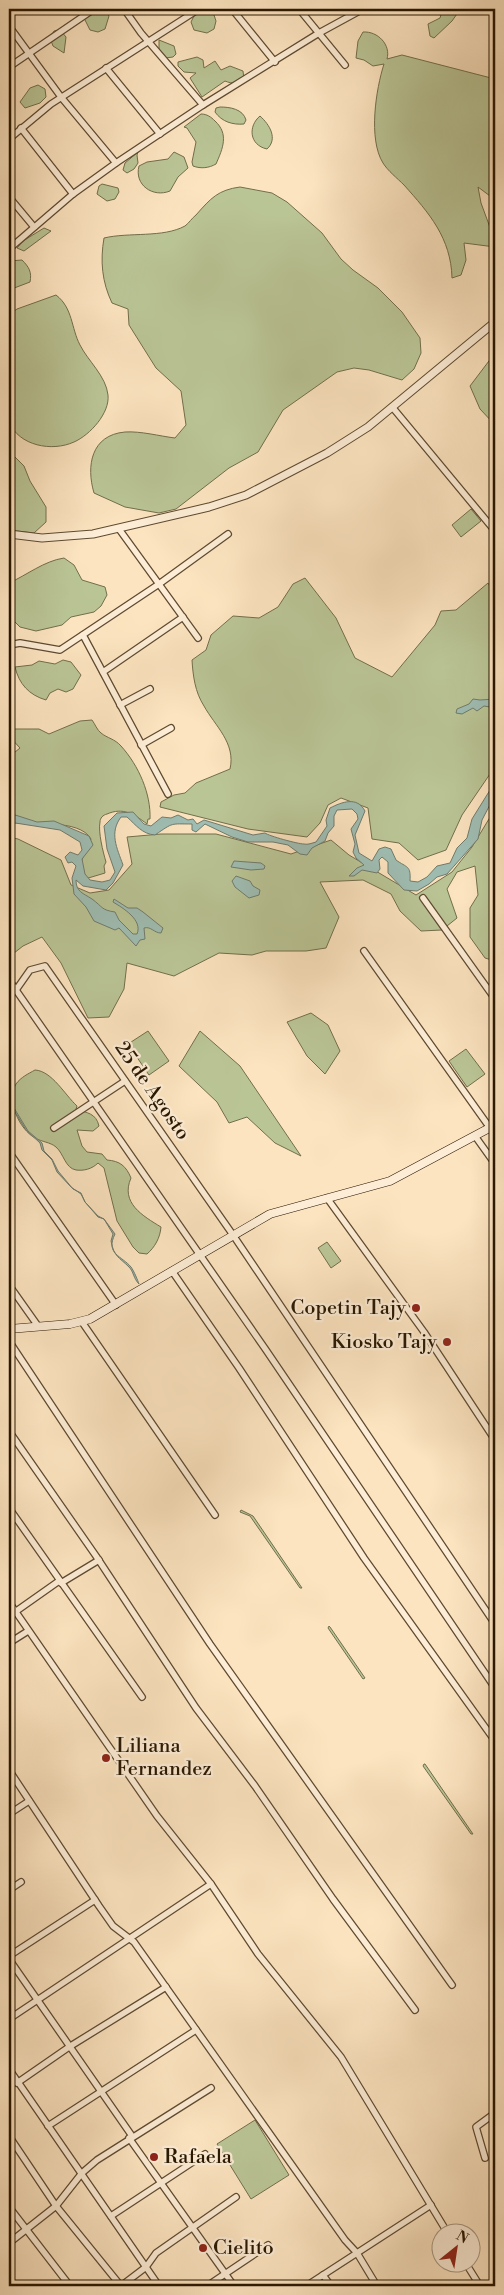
<svg xmlns="http://www.w3.org/2000/svg" width="504" height="2295" font-family="'Libre Bodoni',serif">
<rect width="100%" height="100%" fill="#fce4c0"/>
<filter id="stains"><feTurbulence type="fractalNoise" baseFrequency=".004" numOctaves="4"/><feColorMatrix values="0 0 0 0 .2 0 0 0 0 .09 0 0 0 0 .02 0 0 0 .5 -.17"/></filter>
<radialGradient id="worn" r=".72"><stop offset=".6" stop-color="#630" stop-opacity="0"/><stop offset="1" stop-color="#630" stop-opacity=".3"/></radialGradient>
<g fill="#bac596" stroke="#726e4b">
<polygon points="94,9 105,10 109,16 105,29 98,32 90,30 83,16"/>
<polygon points="203,9 212,9 216,21 214,29 207,33 194,30 191,22 195,14"/>
<polygon points="429,9 458,9 459,11 452,21 434,38 430,36 428,24 440,18 441,15 433,13"/>
<polygon points="58,30 61,31 66,37 64,53 53,46 50,38 54,31"/>
<path d="M363,32C378,31 391,45 387,59L402,55L495,79V204L490,196L478,187L481,203L495,241V247L464,243L466,260L461,275L452,278C451,238 429,213 404,185C397,178 388,171 383,163C368,139 376,89 384,64L373,66L364,60L356,58L358,41Z"/>
<polygon points="159,40 174,46 176,54 173,57 165,58 159,52"/>
<path d="M197,57L203,60L204,68L215,61L221,70L230,66L243,71L244,79C239,84 232,84 225,81L202,97L190,78L196,73L184,72L178,66V62Z"/>
<polygon points="38,85 45,89 46,97 40,103 25,108 20,102 30,88"/>
<path d="M220,107C230,107 243,109 246,120L244,124C233,125 222,122 215,112L216,108Z"/>
<path d="M201,114C207,114 211,117 215,121C229,134 223,148 216,164C209,168 201,169 193,166L192,162L196,142L187,128L184,127Z"/>
<path d="M260,116C270,125 278,139 267,149C249,145 248,126 260,116Z"/>
<polygon points="138,152 137,155 138,163 134,169 127,173 123,170 125,163"/>
<path d="M174,152L184,157L188,168L178,177L170,191C153,198 134,185 139,166L147,162L168,159Z"/>
<polygon points="102,184 118,188 119,192 115,199 107,201 97,194 99,186"/>
<path d="M240,187L272,193L287,202L322,233L341,259L353,270L378,288L402,312L420,338L421,353L414,369L402,380L369,370L354,368L337,372L283,410L258,452L229,468L176,509L159,513L125,507L94,493C86,466 91,435 125,432C141,431 159,436 175,438L186,425L181,391L156,368L129,325L128,309L112,303C102,282 100,261 104,238C129,232 163,238 185,226C189,223 192,218 196,215C211,198 218,190 240,187Z"/>
<polygon points="44,228 51,231 24,251 17,248 23,241"/>
<path d="M22,260C29,267 32,272 30,282L9,290V261Z"/>
<path d="M56,295C73,308 71,328 80,345C88,361 106,376 108,395C110,413 90,435 74,442C52,452 19,446 9,422V315L17,309Z"/>
<polygon points="495,353 495,425 480,409 470,386"/>
<polygon points="9,451 24,466 30,481 46,507 46,522 34,533 9,530"/>
<polygon points="471,509 481,521 461,537 452,525"/>
<path d="M64,558L74,565L82,580L105,587L107,595L101,606L94,612L71,617L62,625L36,631L20,627L11,618L9,614V583C27,575 44,561 64,558Z"/>
<path d="M305,578L336,618L355,658L392,677L435,625L441,611L456,610L488,583L495,596V749L492,771L462,815L446,850L418,860L399,843L372,839L368,808L341,798L328,805L320,823L307,837L248,829L160,807L161,802L174,795L185,793L196,783L230,769C236,743 215,726 204,706C195,692 193,676 192,660L206,650L211,635L233,616L259,618L278,607L293,584Z"/>
<path d="M63,660L71,662L81,675L73,689L66,692L58,689L50,693L46,700C29,695 19,684 15,667L32,665L39,661L55,664Z"/>
<path d="M92,720C95,724 97,730 101,733C107,738 115,739 121,746C139,766 151,794 150,819H148L147,824C134,814 123,807 107,814C103,815 100,818 100,822C98,832 103,852 106,862L104,866L105,873L85,879L81,862L91,839C79,818 31,826 9,822V757L20,748L9,736L13,729H39L49,734L80,721Z"/>
<polygon points="495,809 495,961 485,958 470,937 470,908 478,895 475,866 457,872 447,889 457,918 442,930 421,931 400,911 391,894 363,880 320,882 339,917 326,948 306,951 266,951 252,955 219,953 174,976 127,963 124,989 109,1017 88,1018 61,963 42,937 23,946 9,957 9,837 18,839 61,860 71,885 90,893 109,890 132,864 127,837 161,834 216,834 291,854 331,840 349,855 416,895 452,872 472,847"/>
<polygon points="311,1013 328,1025 340,1051 325,1074 307,1056 287,1022"/>
<polygon points="148,1031 169,1061 149,1075 128,1044"/>
<polygon points="200,1031 240,1066 301,1156 275,1143 247,1117 229,1123 217,1102 179,1066"/>
<polygon points="466,1049 485,1074 467,1087 449,1061"/>
<path d="M35,1070C52,1071 65,1095 77,1106L76,1109C87,1113 96,1113 99,1126L93,1131L77,1130L82,1146L87,1152L102,1154L107,1160C120,1161 126,1166 131,1178C120,1203 143,1216 161,1227C160,1238 155,1247 147,1254L139,1253L133,1247L117,1221L104,1168L98,1163C92,1169 84,1171 76,1170C65,1168 64,1154 56,1147C50,1142 42,1142 35,1138C19,1129 6,1100 16,1084C21,1077 28,1074 35,1070Z"/>
<polygon points="327,1242 341,1261 331,1268 318,1248"/>
<polygon points="241,1510 253,1516 302,1588 300,1588 250,1516 240,1512"/>
<polygon points="329,1626 330,1627 365,1678 363,1679 328,1628"/>
<polygon points="424,1764 425,1764 473,1834 471,1834 423,1766"/>
<polygon points="255,2120 289,2175 251,2199 217,2144"/>
</g>
<g fill="#9fbeb4" stroke="#707b6c">
<polygon points="473,699 480,700 495,699 495,703 490,707 484,706 477,711 473,708 462,714 456,713 457,709 469,704"/>
<path d="M495,782V795L482,820L478,839L447,874L437,877L429,884L417,891L404,890L388,873V862L382,857L379,860L380,869L377,873L362,870L354,876H349L357,868L364,865L356,858L353,852L355,844L351,829L358,819L357,814L352,809L337,810L334,816V826L328,833L325,841L312,848L307,855L300,854L288,845L273,842H248L232,837L205,824L196,832L192,830V824C170,824 174,822 155,835C142,834 136,825 127,817H121C109,833 117,848 123,865L113,883L106,890L83,886L76,880C76,892 83,893 92,899C103,907 101,910 115,912L119,920L133,934H137C143,920 123,908 113,902L114,899L128,908H137L143,912L163,928L161,933C154,933 151,926 144,928L145,939L140,940L136,946L119,928L115,930L94,921L86,907L74,894L72,878L76,866L72,862L68,863L65,857L70,852L78,855L82,850L80,842L60,830L9,822V813L37,822L54,821L89,836L93,845L82,859L85,874L90,880L102,882L110,880L115,872L107,849L104,826L117,813L133,812L144,824L151,826L162,817L171,818L178,815L188,820L193,819L197,824L204,820L253,835L265,833C269,836 298,844 304,844C308,845 312,843 316,842L327,826L326,820L330,808C342,802 357,796 365,811L355,835L359,853L372,861L379,849L385,847L391,849L396,860C407,868 411,865 410,881L418,882L427,877L437,866L450,863L457,848L467,838L472,819Z"/>
<polygon points="234,861 261,863 265,866 264,869 251,870 231,867"/>
<polygon points="236,876 250,881 253,886 260,890 259,895 249,898 235,887 232,881"/>
<path d="M9,1102L11,1103L28,1131L42,1143L44,1151L52,1159L58,1171L73,1189L81,1193L85,1202L98,1216L104,1219L115,1234C105,1254 122,1256 131,1267C134,1271 138,1281 139,1284C133,1278 134,1272 129,1267C119,1257 114,1257 111,1241L113,1234L104,1219L98,1217L85,1202L81,1194L71,1187L57,1172L52,1160L42,1150L40,1143L26,1130Z"/>
</g>
<g fill="none" stroke-linecap="round" stroke-linejoin="round">
<g stroke="#5e4a30" stroke-width="8">
<g id="minor">
<polyline points="124,9 141,33 203,105"/>
<polyline points="232,9 275,62"/>
<polyline points="299,9 345,65"/>
<polyline points="9,26 61,97 116,163"/>
<polyline points="9,67 94,9"/>
<polyline points="106,68 160,134"/>
<polyline points="21,128 73,194"/>
<polyline points="9,139 51,104 199,9"/>
<polyline points="9,197 34,227"/>
<polyline points="9,249 73,194 116,163 203,105 319,33 363,9"/>
<polyline points="393,408 495,531"/>
<polyline points="119,529 198,638"/>
<polyline points="83,635 168,794"/>
<polyline points="9,645 20,643 60,650 159,584 228,534"/>
<polyline points="103,672 183,617"/>
<polyline points="120,705 150,689"/>
<polyline points="141,745 171,728"/>
<polyline points="423,898 495,999"/>
<polyline points="364,951 490,1128"/>
<polyline points="9,980 266,1350 495,1688"/>
<polyline points="16,990 30,970 45,966 233,1235 495,1624"/>
<polyline points="54,1128 125,1081"/>
<polyline points="475,1136 495,1164"/>
<polyline points="9,1152 116,1305"/>
<polyline points="327,1198 424,1332 495,1440"/>
<polyline points="172,1271 239,1368 364,1558 495,1741"/>
<polyline points="9,1285 38,1326"/>
<polyline points="82,1322 215,1515"/>
<polyline points="9,1341 210,1644 452,1985"/>
<polyline points="9,1431 96,1556 196,1708 255,1786 333,1899 415,2010"/>
<polyline points="9,1508 142,1697"/>
<polyline points="61,1583 99,1560"/>
<polyline points="9,1602 157,1816 211,1884 258,1954 341,2057 447,2232"/>
<polyline points="15,1612 59,1581"/>
<polyline points="9,1643 28,1631"/>
<polyline points="9,1770 99,1906 113,1926 134,1942 345,2240 357,2253 377,2286"/>
<polyline points="9,1814 29,1801"/>
<polyline points="9,1890 21,1882"/>
<polyline points="9,1956 95,1900"/>
<polyline points="9,1959 132,2136"/>
<polyline points="9,2019 211,1884"/>
<polyline points="9,2069 159,2286"/>
<polyline points="17,2083 69,2047 166,1987"/>
<polyline points="48,2126 196,2030"/>
<polyline points="9,2136 56,2206 121,2286"/>
<polyline points="129,2138 234,2286"/>
<polyline points="485,2158 476,2127 495,2113"/>
<polyline points="9,2207 70,2286"/>
<polyline points="111,2216 205,2154"/>
<polyline points="9,2243 56,2206 82,2173 97,2160 211,2088"/>
<polyline points="465,2262 480,2286"/>
<polyline points="323,2275 331,2286"/>
<polyline points="121,2286 146,2267 156,2253 236,2197"/>
<polyline points="207,2286 268,2245"/>
<polyline points="306,2286 431,2205"/>
</g>
</g>
<g stroke="#5e4a30" stroke-width="9">
<polyline id="tertiary" points="9,534 42,538 93,534 209,507 246,495 327,453 368,427 495,322"/>
</g>
<g stroke="#291700" stroke-width="9">
<polyline id="secondary" points="9,1329 70,1324 90,1319 270,1214 390,1181 495,1125"/>
</g>
<use href="#minor" stroke="#fdedd6" stroke-width="5.5"/>
<use href="#tertiary" stroke="#fdedd6" stroke-width="7"/>
<use href="#secondary" stroke="#fdedd6" stroke-width="8"/>
</g>
<g fill="#8f2418" stroke="#fdedd6" stroke-width="2">
<circle cx="416" cy="1308" r="5"/>
<circle cx="447" cy="1342" r="5"/>
<circle cx="106" cy="1758" r="5"/>
<circle cx="154" cy="2157" r="5"/>
<circle cx="203" cy="2248" r="5"/>
</g>
<g text-anchor="middle" dominant-baseline="central" stroke-width="4.5" stroke-linejoin="round" paint-order="stroke">
<g font-size="20" fill="#291700" stroke="#fdedd6">
<text transform="translate(152 1091) rotate(55)">25 de Agosto</text>
</g>
<g font-size="20" fill="#291700" stroke="#fdedd6" text-anchor="start">
<text x="406" y="1308" text-anchor="end">Copetin Tajy</text>
<text x="437" y="1342" text-anchor="end">Kiosko Tajy</text>
<text x="116" y="1746">Liliana<tspan x="116" dy="23">Fernandez</tspan></text>
<text x="164" y="2157">Rafaela</text>
<text x="213" y="2248">Cielito</text>
</g>
</g>
<rect width="504" height="2295" fill="none" stroke="#fce4c0" stroke-width="30"/>
<rect x="10" y="10" width="484" height="2275" fill="none" stroke="#291700" stroke-width="2.5"/>
<rect x="15" y="15" width="474" height="2265" fill="none" stroke="#291700"/>
<g transform="translate(456 2248) rotate(30)"><circle r="24" fill="#fdedd6" stroke="#a89780"/>
<path d="M0-4L9 19L0 12L-9 19Z" fill="#8f2418"/>
<text y="-8" font-size="14" font-weight="bold" text-anchor="middle" fill="#291700">N</text>
</g>
<rect width="100%" height="100%" filter="url(#stains)"/>
<rect width="100%" height="100%" fill="url(#worn)"/>
</svg>
